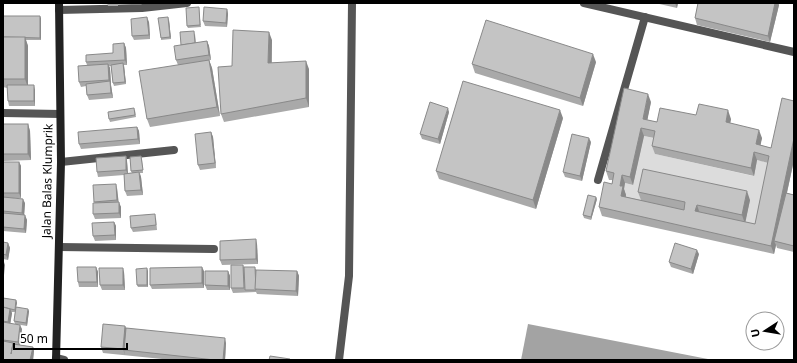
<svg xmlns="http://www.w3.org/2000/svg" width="797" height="363" font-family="'Noto Sans',sans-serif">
<rect width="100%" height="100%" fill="#fff"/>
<polygon fill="#dcdcdc" points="644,136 658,139 655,154 753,176 757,160 772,164 758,233 641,201 624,204 623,194 625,183 633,185"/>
<polygon fill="#a3a3a3" points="528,324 713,360 521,360"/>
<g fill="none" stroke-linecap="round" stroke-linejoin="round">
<g stroke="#555" stroke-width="8">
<polyline points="59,10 142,8 187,3"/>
<polyline points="61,162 174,150"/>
<polyline points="598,180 645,17"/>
<polyline points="59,247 214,249"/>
<polyline points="56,358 64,360"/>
<polyline points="339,360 349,276 352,3"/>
</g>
<g stroke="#555" stroke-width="8">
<polyline points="584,3 794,52"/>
<polyline points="3,113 60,114"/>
</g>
<polyline stroke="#222" stroke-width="8" points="56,360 61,162 59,3"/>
</g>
<g fill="#a9a9a9" fill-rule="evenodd">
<polygon points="107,3 118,3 118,6 108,6"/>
<polygon points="655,3 678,3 677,8"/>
<polygon points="698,3 778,3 779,5 770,42 697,25 695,18"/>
<polygon points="227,9 228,14 227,27 205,26 203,21"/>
<polygon points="199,10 201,27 188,28 187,26"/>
<polygon points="3,16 41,18 41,40 26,40 28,46 28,85 35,90 35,106 9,106 8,101 7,88 3,87"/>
<polygon points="169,20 171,39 161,40 161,38"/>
<polygon points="149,22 150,39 134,40 132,36"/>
<polygon points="195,34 196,43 207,41 209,46 211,60 209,60 212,68 220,116 150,127 147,119 178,65 176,60 181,45"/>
<polygon points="272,40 272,63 309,69 309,107 224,122 221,114"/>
<polygon points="124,43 126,48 127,65 124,65 126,84 114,86 113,83 111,66 109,66 110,68 111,85 113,98 89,100 87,95 86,86 81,87 79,82 87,65 86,62 113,53"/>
<polygon points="596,62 583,106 475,73 472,64"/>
<path d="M794,101V160L787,193L794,195V252L777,248L776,245L774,254L602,216L599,207L612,184V180H609L606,171L651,102L647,120L657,122L696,115L731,119L730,123L762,138L760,145L771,148ZM644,136L654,138L652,146L655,154L754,176L757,160L768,163L755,224L745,222L750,200L638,192L641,200L626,197V195L624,189L625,183L633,185Z"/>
<polygon points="135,110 136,117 110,122 109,119"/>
<polygon points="449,112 440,144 422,139 420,134"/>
<polygon points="563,118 536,209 439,179 436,171"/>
<polygon points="3,124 28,124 30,131 31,160 3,161"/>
<polygon points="137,127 139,131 140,144 81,149 79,144"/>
<polygon points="211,132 213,137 216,168 200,170 198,165"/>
<polygon points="591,142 582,181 565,177 563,172"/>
<polygon points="126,156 127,161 128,173 132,173 131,171 141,156 142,159 143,173 140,173 141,177 143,195 127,196 125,191 124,175 98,177 97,172"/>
<polygon points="3,162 19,162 21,166 21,198 12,198 25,203 24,215 27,220 26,233 3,231"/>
<polygon points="117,188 118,203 121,207 121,218 95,219 93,214 95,203 94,202"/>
<polygon points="597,199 591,220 584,218 583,215"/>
<polygon points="156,218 157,230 133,232 131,228"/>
<polygon points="114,222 116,226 116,240 95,241 93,236"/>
<polygon points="3,242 8,243 10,248 8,260 3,259"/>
<polygon points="257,244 258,264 222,265 220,260"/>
<polygon points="699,254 693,274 671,267 669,262"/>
<polygon points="243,265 244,267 256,269 256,273 297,271 299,276 298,296 257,294 256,292 233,293 231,288"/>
<polygon points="96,267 98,272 98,287 79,287 78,282"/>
<polygon points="148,271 148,287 138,287 137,285"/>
<polygon points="204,271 204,288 152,289 150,285"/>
<polygon points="228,271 230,276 230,290 207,290 205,285"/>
<polygon points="124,272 125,290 102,290 100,285"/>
<polygon points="3,298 16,300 17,303 16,307 29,311 27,326 15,324 14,321 15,312 11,312 12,313 10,323 22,329 20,345 33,347 34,351 33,360 3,360"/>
<polygon points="125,326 126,328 226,343 225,360 172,360 103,353 101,347"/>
</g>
<g fill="#898989">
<polygon points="675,3 678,3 677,8"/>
<polygon points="775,3 778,3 779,5 770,42 768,36"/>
<polygon points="227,9 228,14 227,27 226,23"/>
<polygon points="40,16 41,18 41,40 40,38"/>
<polygon points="147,17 149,22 150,39 149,35"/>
<polygon points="168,17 169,20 171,39 170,37"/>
<polygon points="269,32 272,40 271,72 268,63"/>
<polygon points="25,37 28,46 28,88 25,79"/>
<polygon points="207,41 209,46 211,60 209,55"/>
<polygon points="124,43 126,48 127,65 125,60"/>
<polygon points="593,54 596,62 583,106 580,98"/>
<polygon points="209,60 212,68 220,116 217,107"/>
<polygon points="306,61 309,69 309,107 306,98"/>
<polygon points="123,63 124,66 126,84 125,82"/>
<polygon points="108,64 110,68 111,85 113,98 111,93 109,80"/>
<polygon points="34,85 35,90 35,106 34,101"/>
<polygon points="648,94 651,102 646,127 643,119"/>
<polygon points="448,108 449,112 440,144 438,139"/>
<polygon points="560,110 563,118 536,209 533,200"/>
<polygon points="728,110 731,119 729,130 726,122"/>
<polygon points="28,124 30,131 31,160 28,154"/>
<polygon points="137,127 139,131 140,144 138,139"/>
<polygon points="641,128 644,136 633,185 630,177"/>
<polygon points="759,130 762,138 759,153 756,144"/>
<polygon points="211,132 213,137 216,168 215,163"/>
<polygon points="589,138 591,142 582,181 580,176"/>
<polygon points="794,138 794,160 776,242 774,241 776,245 774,254 771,246"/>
<polygon points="754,152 757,160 754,176 751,168"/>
<polygon points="126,156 127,161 128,175 126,170"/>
<polygon points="19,162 21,166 21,198 19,193"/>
<polygon points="139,172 141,177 143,195 141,190"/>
<polygon points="622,175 625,183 624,189 626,195 624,204 621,196 620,186"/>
<polygon points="116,184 117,188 119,205 117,200"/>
<polygon points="747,191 750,200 745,224 742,215"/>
<polygon points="596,197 597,199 591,220 591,217"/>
<polygon points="23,199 25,203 24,217 22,213"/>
<polygon points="119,202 121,207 121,218 119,213"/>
<polygon points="697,205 700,214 695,211"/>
<polygon points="25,215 27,220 26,233 24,229"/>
<polygon points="114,222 116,226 116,240 115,235"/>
<polygon points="256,239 257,244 258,264 256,259"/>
<polygon points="8,243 10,248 8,260 6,255"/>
<polygon points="697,250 699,254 693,274 691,269"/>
<polygon points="3,259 5,265 3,285"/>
<polygon points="96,267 98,272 98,287 97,282"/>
<polygon points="202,267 204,271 204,288 202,283"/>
<polygon points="123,268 124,272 125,290 123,285"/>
<polygon points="147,268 148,271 148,287 147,285"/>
<polygon points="228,271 230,276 230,290 228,286"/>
<polygon points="297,271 299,276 298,296 296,291"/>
<polygon points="16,300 17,303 15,312 15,310"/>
<polygon points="10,309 12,313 10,326 8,322"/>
<polygon points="28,309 29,311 27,326 26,323"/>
<polygon points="20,325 22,329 19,347 18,342"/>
<polygon points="125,326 128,333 124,350 125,355 123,349"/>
<polygon points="225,338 226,343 225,360 223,360"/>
<polygon points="33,347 34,351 33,360 30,360"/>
</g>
<g fill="#c4c4c4" stroke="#898989" fill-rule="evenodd">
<polygon points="698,3 775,3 768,36 695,18"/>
<polygon points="199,7 200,25 187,26 186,8"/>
<polygon points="204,7 227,9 226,23 203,21"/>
<polygon points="3,16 40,16 40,38 3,37"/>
<polygon points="147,17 149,35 132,36 131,19"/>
<polygon points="168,17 170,37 161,38 158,18"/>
<polygon points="486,20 593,54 580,98 472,64"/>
<polygon points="233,30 269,32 268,63 306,61 306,98 221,114 218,67 232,66"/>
<polygon points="194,31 195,43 181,45 180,32"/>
<rect x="3" y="37" width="22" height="42"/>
<polygon points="207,41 209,55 176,60 174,46"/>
<polygon points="124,43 125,60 86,62 86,55 113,53 113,44"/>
<polygon points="209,60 217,107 147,119 139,71"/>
<polygon points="123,63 125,82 113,83 111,65"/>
<polygon points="108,64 109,80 79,82 78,66"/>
<polygon points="110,81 111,93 87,95 86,84"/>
<polygon points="463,81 560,110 533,200 436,171"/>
<polygon points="7,85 34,85 34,101 8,101"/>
<path d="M624,88L648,94L643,119L657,122L660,108L696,115L699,104L728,110L726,122L759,130L756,144L771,148L782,98L794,101V138L771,246L599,207L604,182L612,184L614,173L606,171ZM641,128L655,131L652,146L751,168L754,152L769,156L755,224L695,211L697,205L742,215L747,191L643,169L638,192L685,202L684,210L621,196L623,186H620L622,175L630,177Z"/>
<polygon points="430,102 448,108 438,139 420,134"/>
<polygon points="134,108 135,115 109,119 108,112"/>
<rect x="3" y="124" width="25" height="30"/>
<polygon points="137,127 138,139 79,144 78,132"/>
<polygon points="211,132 215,163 198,165 195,134"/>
<polygon points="572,134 589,138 580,176 563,172"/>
<polygon points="126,156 126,170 97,172 96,158"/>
<polygon points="141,156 143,170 131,171 130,157"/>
<rect x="3" y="162" width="16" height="31"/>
<polygon points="139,172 141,190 125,191 124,174"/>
<polygon points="116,184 117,200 94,202 93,185"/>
<polygon points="786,193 794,195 794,246 774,241"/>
<polygon points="588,195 596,197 591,217 583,215"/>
<polygon points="3,197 23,199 22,213 3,211"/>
<polygon points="119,202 119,213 93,214 93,203"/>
<polygon points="3,213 25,215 24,229 3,227"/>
<polygon points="155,214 156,225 131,228 130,216"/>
<polygon points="114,222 115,235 93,236 92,223"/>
<polygon points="256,239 256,259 220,260 220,241"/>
<polygon points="3,242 8,243 6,255 3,254"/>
<polygon points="675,243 697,250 691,269 669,262"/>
<polygon points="231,265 243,265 244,288 231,288"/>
<polygon points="77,267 96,267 97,282 78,282"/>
<polygon points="202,267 202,283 150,285 150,268"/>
<polygon points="244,267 255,267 256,290 245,290"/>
<polygon points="99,268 123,268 123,285 100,285"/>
<polygon points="147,268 147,285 137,285 136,269"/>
<polygon points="256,270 297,271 296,291 255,289"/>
<polygon points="205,271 228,271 228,286 205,285"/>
<polygon points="3,298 16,300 15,310 3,307"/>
<polygon points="3,307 10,309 8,322 3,321"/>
<polygon points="16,307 28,309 26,323 14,321"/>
<polygon points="3,322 20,325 18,342 3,340"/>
<polygon points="103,324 125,326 123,349 101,347"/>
<polygon points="126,328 225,338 223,360 215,360 124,350"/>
<polygon points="3,341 13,343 11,354 13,344 33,347 30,360 3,360"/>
<polygon points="270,356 290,359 289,360 269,360"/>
</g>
<g text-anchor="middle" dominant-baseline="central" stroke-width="3" stroke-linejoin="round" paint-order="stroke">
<g font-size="12" fill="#000" stroke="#fff">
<text transform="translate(47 181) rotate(-89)">Jalan Balas Klumprik</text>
</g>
</g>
<rect width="797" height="363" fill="none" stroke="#000000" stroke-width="8"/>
<g transform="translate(765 331) rotate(258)"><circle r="19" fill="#ffffff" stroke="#999999"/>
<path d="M0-3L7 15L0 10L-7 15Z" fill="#000000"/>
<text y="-6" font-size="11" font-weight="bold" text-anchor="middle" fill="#000000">U</text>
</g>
<path d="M14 343v6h113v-6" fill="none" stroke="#000000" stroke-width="2"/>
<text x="20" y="343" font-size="12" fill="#000000" stroke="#ffffff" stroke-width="3" paint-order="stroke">50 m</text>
</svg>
